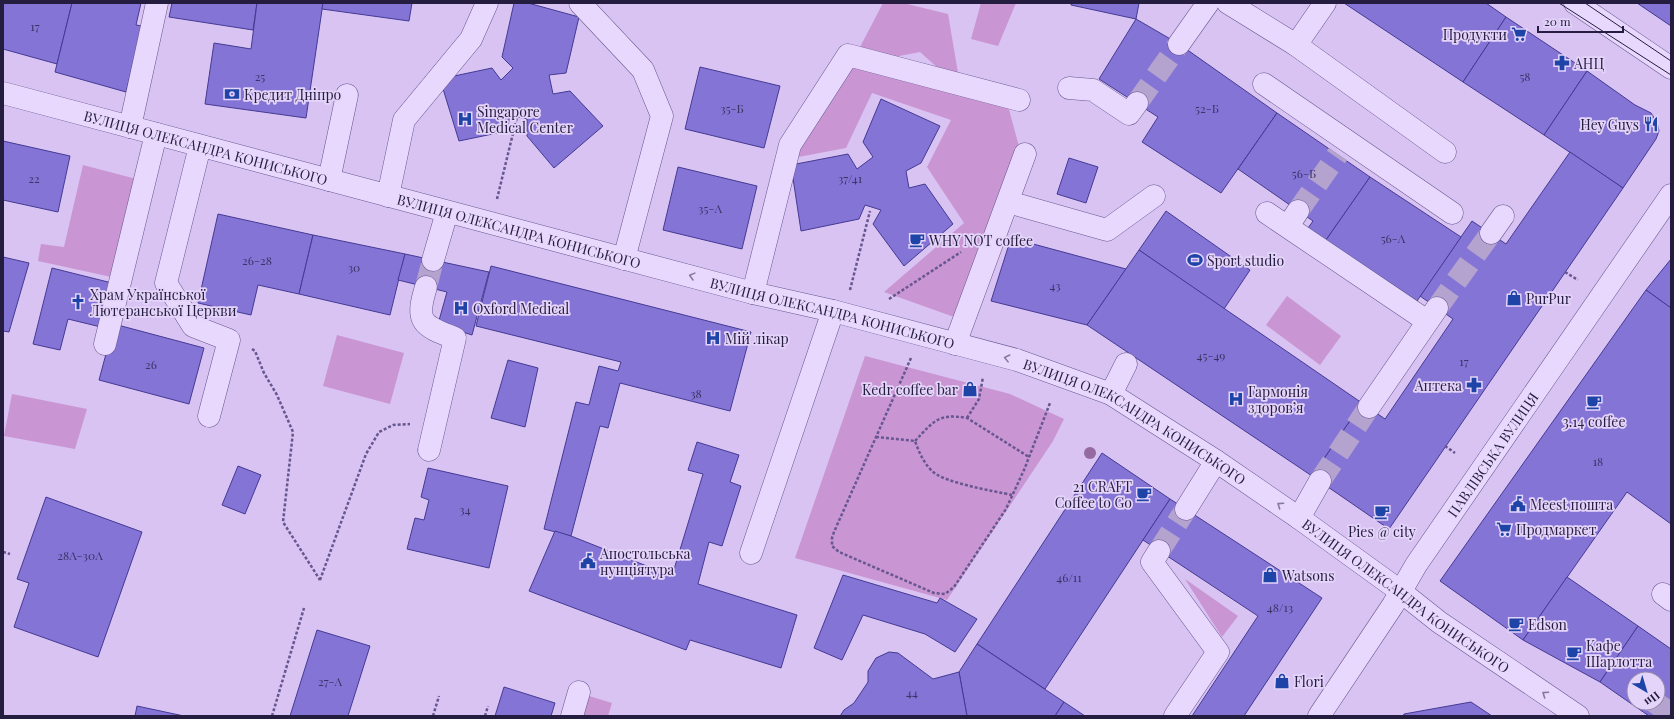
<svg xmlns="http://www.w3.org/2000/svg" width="1674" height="719" font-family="'Playfair Display',serif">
<rect width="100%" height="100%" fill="#d8c3f3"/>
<g fill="#ca95d3">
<polygon points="883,3 903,3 948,14 958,73 939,69 920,52 894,57 859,49"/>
<polygon points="981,3 1016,3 998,46 971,39"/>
<polygon points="852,64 1008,106 1020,150 957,318 884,292 964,223 927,167 951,120 872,93 846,148 793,158"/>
<polygon points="83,165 140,180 116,278 38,261 41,244 64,247"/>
<polygon points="1287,296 1341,336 1320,365 1266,325"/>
<polygon points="337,335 404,353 390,404 323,386"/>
<polygon points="865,356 1010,394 1064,419 1053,441 947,600 795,558"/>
<polygon points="12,394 87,409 75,449 4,436"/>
<polygon points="1185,579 1238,616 1222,637"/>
<polygon points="589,696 612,703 608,716 583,716"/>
</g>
<g fill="#8374d6" stroke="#453a93" fill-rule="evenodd">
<polygon points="3,3 72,3 57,64 3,49"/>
<polygon points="72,3 141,3 136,25 142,26 126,92 55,72"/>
<polygon points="172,3 257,3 253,30 169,17"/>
<polygon points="257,3 323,3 306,118 205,104 214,43 251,49"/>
<polygon points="323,3 412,3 409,21 322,9"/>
<polygon points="514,3 528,3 579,17 566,73 549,75 553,94 570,91 603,126 554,168 527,136 527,119 510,115 507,131 459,141 440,79 492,68 501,80 513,68 502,57"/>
<polygon points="1071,3 1139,3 1136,19 1071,5"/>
<polygon points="1344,3 1486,3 1506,17 1463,82"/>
<polygon points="1637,3 1671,3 1671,26"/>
<polygon points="1506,17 1587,71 1544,135 1463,82"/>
<polygon points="1136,19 1179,44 1277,113 1221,193 1142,142 1158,117 1099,79"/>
<polygon points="700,67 780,86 764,148 685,129"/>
<polygon points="1587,71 1635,105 1651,113 1657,122 1659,131 1656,139 1623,188 1544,135"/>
<polygon points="881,99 940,126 921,163 906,171 909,188 925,184 953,224 904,266 873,224 881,210 865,205 859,219 801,231 791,165 848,154 857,169 873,157 863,142"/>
<polygon points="1277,113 1370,177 1326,240 1308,228 1313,221 1238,169"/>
<polygon points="3,141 70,156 58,212 3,200"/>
<polygon points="1570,152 1623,188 1389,529 1312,476 1362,403 1385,419 1453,319 1420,296 1472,221 1506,244"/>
<polygon points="1069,158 1098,167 1086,203 1057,194"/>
<polygon points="678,167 757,186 742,249 663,230"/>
<polygon points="1370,177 1461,237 1417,301 1326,240"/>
<polygon points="1166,211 1250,270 1224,309 1139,250"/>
<polygon points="218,214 313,235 299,294 258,285 251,315 198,303"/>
<polygon points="313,235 405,254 390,315 299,294"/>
<polygon points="1011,238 1126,269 1087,325 991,301"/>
<polygon points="1139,250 1362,403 1312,476 1087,325"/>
<polygon points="405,254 489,272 472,335 438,324 447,292 398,280"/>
<polygon points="3,257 29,263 9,332 3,331"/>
<polygon points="1671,259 1671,308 1646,290"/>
<polygon points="491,266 751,332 730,411 620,383 608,428 600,426 571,536 544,529 576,402 589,405 599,366 618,371 621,362 476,326"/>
<polygon points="52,268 116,284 105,328 68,319 60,350 33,344"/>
<polygon points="1646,290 1671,308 1671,524 1627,492 1523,640 1440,581"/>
<polygon points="114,324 204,348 189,404 99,380"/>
<polygon points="508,360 538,368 525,427 491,418"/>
<polygon points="697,442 739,455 730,482 741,486 722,546 709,542 698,584 797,615 781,668 690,640 686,650 529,591 555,531 571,536 672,576 703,474 688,470"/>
<polygon points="1102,453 1170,499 1045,689 977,644"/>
<polygon points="238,466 261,475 245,514 222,505"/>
<polygon points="428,468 508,486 489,568 407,549 415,518 424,520 429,500 421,497"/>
<polygon points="46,497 142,532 98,657 14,627 29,583 17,579"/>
<polygon points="1170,499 1322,598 1244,716 1192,716 1258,616 1143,540"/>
<polygon points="843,575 937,603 940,598 977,619 955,652 925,634 863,615 842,660 814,648"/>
<polygon points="1567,577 1638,626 1600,682 1523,640"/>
<path d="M1638,626L1671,649V716H1649L1600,682ZM1634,679H1658V703H1634Z"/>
<polygon points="317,630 370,646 348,716 290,716"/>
<polygon points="977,644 1064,702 1055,716 967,716 959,672"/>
<polygon points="889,652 898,653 933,679 959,672 967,716 840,716 844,710 854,703 868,682 868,671 876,658"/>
<polygon points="504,687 555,703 551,716 495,716"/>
<polygon points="1064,702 1085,716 1055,716"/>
<polygon points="1471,702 1492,716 1403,716 1404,714"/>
<polygon points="137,706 184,716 135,716"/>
</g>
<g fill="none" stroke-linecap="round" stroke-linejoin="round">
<g stroke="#b4a2cf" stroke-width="22" stroke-dasharray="22 11" stroke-linecap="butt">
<polyline points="1137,103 1179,44"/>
<polyline points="1298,211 1338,154"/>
<polyline points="426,287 433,260"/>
<polyline points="1437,308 1491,233"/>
<polyline points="1320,481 1369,407"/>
<polyline points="1159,551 1186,509"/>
<polyline points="1655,716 1671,694"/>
</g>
<g stroke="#665790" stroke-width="23">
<g id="minor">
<polyline points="580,3 643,70 662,116 624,259"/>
<polyline points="1228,3 1296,45"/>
<polyline points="1325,3 1296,45 1445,152"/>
<polyline points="1575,3 1671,68"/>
<polyline points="1179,44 1208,3"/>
<polyline points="1264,84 1452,213"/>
<polyline points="1069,88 1093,90 1129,114 1137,103"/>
<path id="s1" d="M3,93L753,293L833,311L1017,360L1111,394L1216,461L1299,518L1400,591L1439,622L1578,716"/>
<polyline points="130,127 157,3"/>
<polyline points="200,146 166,283 193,326 229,340 209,416"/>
<polyline points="329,180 347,95"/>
<polyline points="388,196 404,120 471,39 487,3"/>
<polyline points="1008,202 1107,230 1154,196"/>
<polyline points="1267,213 1427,321"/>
<polyline points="1288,226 1298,211"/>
<polyline points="1491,233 1503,216"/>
<polyline points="433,260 447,212"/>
<path d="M426,287C415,322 422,326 455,338L429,450"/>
<polyline points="753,293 790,145 848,55 1019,100"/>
<polyline points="105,344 156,134"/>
<polyline points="955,344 1025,154"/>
<polyline points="1111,394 1126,364"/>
<polyline points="1369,407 1437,308"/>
<polyline points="1186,509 1216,461"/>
<polyline points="1299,518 1320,481"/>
<polyline points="1159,551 1152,562 1218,652 1175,716"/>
<polyline points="751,553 833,311"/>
<polyline points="1663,594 1671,600"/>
<polyline points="572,716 579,692"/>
<path id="s2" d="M1319,716L1393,605L1416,565L1671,195"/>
</g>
</g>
<g stroke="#665790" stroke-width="2.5" stroke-dasharray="3 2" stroke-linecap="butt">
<polyline points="497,199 517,117"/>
<polyline points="1565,272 1578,280"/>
<polyline points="850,290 870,211"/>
<polyline points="889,299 961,252"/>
<polyline points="252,349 255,351 264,373 277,395 293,432 283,522 320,580"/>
<polyline points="911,358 834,532 832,538 832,546 839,552 934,593 945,594 954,587 1006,509 1024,470 1050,403"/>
<polyline points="967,418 979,399 983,377"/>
<path d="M876,437L915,441C919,452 923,462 932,471C944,483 994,491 1012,495"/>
<path d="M915,441C934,421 938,413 967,418L1029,457"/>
<polyline points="1445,446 1455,453"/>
<polyline points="3,552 10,554"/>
<polyline points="320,580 366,454 379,432 393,425 410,424"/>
<polyline points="272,716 304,608"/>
<polyline points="433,716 439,696"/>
<polyline points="485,716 488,706"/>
</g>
<use href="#minor" stroke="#e8d8fd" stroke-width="22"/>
<g stroke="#241d3f" stroke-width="1">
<polyline points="1559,3 1671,75"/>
<polyline points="1585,3 1671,61"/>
</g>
</g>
<circle fill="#946aa1" cx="1090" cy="453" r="6"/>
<defs><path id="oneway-chevron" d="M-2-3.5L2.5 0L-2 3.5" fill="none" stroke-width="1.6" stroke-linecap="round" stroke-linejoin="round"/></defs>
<g stroke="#867a9e">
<use href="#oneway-chevron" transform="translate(692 276) rotate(-165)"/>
<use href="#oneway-chevron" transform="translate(1007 358) rotate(-166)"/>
<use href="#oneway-chevron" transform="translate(1280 505) rotate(-146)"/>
<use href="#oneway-chevron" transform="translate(1545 694) rotate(-146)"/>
</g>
<defs>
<g id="supermarket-bare" transform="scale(1.2)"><path d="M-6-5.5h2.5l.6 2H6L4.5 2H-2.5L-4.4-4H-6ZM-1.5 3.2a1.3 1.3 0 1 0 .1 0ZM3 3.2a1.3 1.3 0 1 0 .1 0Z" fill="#1f44a7" stroke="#e5d4fa" stroke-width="2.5" paint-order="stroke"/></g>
<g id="pharmacy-bare" transform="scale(1.2)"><path d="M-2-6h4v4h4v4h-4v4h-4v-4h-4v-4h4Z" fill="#1f44a7" stroke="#e5d4fa" stroke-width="2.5" paint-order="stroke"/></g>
<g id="bank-bare" transform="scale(1.2)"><path d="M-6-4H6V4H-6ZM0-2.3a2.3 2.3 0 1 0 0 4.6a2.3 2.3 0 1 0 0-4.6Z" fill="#1f44a7" stroke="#e5d4fa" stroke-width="2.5" paint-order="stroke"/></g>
<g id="hospital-bare" transform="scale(1.2)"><path d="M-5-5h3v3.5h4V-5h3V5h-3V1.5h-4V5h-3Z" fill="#1f44a7" stroke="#e5d4fa" stroke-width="2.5" paint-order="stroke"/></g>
<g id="restaurant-bare" transform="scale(1.2)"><path d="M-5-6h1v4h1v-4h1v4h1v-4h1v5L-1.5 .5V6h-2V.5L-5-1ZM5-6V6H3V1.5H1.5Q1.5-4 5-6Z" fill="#1f44a7" stroke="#e5d4fa" stroke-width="2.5" paint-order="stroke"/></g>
<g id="cafe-bare" transform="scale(1.2)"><path d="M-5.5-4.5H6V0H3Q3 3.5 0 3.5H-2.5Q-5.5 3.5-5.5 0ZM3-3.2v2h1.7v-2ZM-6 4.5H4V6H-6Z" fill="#1f44a7" stroke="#e5d4fa" stroke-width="2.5" paint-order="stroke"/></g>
<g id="stadium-bare" transform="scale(1.2)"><path d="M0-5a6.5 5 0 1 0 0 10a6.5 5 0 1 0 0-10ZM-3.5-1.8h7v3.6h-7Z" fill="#1f44a7" stroke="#e5d4fa" stroke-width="2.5" paint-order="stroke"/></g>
<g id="shop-bare" transform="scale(1.2)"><path d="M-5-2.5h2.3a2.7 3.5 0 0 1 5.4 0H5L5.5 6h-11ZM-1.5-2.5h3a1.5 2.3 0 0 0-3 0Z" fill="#1f44a7" stroke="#e5d4fa" stroke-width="2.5" paint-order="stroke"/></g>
<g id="church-bare" transform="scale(1.2)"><path d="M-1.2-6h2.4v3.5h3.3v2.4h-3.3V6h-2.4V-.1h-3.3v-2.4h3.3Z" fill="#1f44a7" stroke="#e5d4fa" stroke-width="2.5" paint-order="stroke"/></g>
<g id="civic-bare" transform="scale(1.2)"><path d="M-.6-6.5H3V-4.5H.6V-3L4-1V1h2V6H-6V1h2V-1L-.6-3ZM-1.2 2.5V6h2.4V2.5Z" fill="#1f44a7" stroke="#e5d4fa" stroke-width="2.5" paint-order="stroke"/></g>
</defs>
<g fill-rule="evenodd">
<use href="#supermarket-bare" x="1519" y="34"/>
<use href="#pharmacy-bare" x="1562" y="63"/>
<use href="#bank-bare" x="232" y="94"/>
<use href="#hospital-bare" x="465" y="119"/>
<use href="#restaurant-bare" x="1651" y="124"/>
<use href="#cafe-bare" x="917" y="240"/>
<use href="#stadium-bare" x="1195" y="260"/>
<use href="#shop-bare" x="1514" y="298"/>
<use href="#church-bare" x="78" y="302"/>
<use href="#hospital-bare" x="461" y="308"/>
<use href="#hospital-bare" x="713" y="338"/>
<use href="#pharmacy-bare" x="1474" y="385"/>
<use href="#shop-bare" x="970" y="389"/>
<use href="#hospital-bare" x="1236" y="399"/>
<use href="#cafe-bare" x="1594" y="402"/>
<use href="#cafe-bare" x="1144" y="494"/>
<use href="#civic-bare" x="1518" y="504"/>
<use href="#cafe-bare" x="1382" y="512"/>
<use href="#supermarket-bare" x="1504" y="529"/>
<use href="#civic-bare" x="588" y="561"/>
<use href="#shop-bare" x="1270" y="575"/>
<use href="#cafe-bare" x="1516" y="624"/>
<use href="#cafe-bare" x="1574" y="653"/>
<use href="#shop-bare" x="1282" y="681"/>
</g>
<g text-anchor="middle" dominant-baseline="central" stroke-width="3.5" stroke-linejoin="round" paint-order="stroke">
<g font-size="12" fill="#3c3365">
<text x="35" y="26">17</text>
<text x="260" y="76">25</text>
<text x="1525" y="76">58</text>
<text x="732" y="108">35-Б</text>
<text x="1207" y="108">52-Б</text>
<text x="1304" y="173">56-Б</text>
<text x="34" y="178">22</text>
<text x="850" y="178">37/41</text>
<text x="710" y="208">35-А</text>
<text x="1393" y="238">56-А</text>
<text x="257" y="260">26-28</text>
<text x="354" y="267">30</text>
<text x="1055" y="285">43</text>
<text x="1211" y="355">45-49</text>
<text x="1464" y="361">17</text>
<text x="151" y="364">26</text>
<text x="696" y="393">38</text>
<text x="1598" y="461">18</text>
<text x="465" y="509">34</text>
<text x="80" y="555">28А-30А</text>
<text x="1069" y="577">46/11</text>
<text x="1280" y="607">48/13</text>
<text x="330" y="681">27-А</text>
<text x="912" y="692">44</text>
</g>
<g font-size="14" fill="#241d3f" stroke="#e5d4fa" text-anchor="start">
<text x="1507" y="34" text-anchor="end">Продукти</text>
<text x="1574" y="63">АНЦ</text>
<text x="244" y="94">Кредит Дніпро</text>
<text x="477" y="111">Singapore<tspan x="477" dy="16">Medical Center</tspan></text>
<text x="1639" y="124" text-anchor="end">Hey Guys</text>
<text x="929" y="240">WHY NOT coffee</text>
<text x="1207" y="260">Sport studio</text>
<text x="90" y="294">Храм Української<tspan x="90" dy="16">Лютеранської Церкви</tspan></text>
<text x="1526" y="298">PurPur</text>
<text x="473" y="308">Oxford Medical</text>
<text x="725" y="338">Мій лікар</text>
<text x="1462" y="385" text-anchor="end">Аптека</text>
<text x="958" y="389" text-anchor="end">Kedr coffee bar</text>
<text x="1248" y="391">Гармонія<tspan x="1248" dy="16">здоровʼя</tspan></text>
<text x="1594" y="421" text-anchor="middle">3.14 coffee</text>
<text x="1132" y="486" text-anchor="end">21 CRAFT<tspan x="1132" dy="16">Coffee to Go</tspan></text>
<text x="1530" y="504">Meest пошта</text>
<text x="1516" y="529">Продмаркет</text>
<text x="1382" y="531" text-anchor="middle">Pies @ city</text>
<text x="600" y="553">Апостольська<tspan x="600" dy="16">нунціятура</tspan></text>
<text x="1282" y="575">Watsons</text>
<text x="1528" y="624">Edson</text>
<text x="1586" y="645">Кафе<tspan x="1586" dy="16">Шарлотта</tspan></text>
<text x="1294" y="681">Flori</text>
</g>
<g font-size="14" fill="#241d3f" stroke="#e5d4fa">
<text stroke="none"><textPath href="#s1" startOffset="210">ВУЛИЦЯ ОЛЕКСАНДРА КОНИСЬКОГО</textPath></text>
<text stroke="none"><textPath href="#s1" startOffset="534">ВУЛИЦЯ ОЛЕКСАНДРА КОНИСЬКОГО</textPath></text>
<text stroke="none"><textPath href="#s1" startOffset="858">ВУЛИЦЯ ОЛЕКСАНДРА КОНИСЬКОГО</textPath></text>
<text stroke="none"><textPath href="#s1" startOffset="1182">ВУЛИЦЯ ОЛЕКСАНДРА КОНИСЬКОГО</textPath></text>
<text stroke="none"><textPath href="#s2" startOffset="314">ПАВЛІВСЬКА ВУЛИЦЯ</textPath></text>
<text stroke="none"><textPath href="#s1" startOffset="1506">ВУЛИЦЯ ОЛЕКСАНДРА КОНИСЬКОГО</textPath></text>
</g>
</g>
<rect width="1674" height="719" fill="none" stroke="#241d3f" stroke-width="8"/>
<g transform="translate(1646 691) rotate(142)"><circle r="19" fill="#e5d4fa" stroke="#988baf"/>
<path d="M0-3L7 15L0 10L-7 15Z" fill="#1f44a7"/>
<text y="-6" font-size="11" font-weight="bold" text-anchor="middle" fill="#241d3f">Пн</text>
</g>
<path d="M1538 26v6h85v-6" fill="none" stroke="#241d3f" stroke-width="2"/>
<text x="1544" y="26" font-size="12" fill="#241d3f" stroke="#e5d4fa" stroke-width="3" paint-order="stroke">20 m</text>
</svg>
